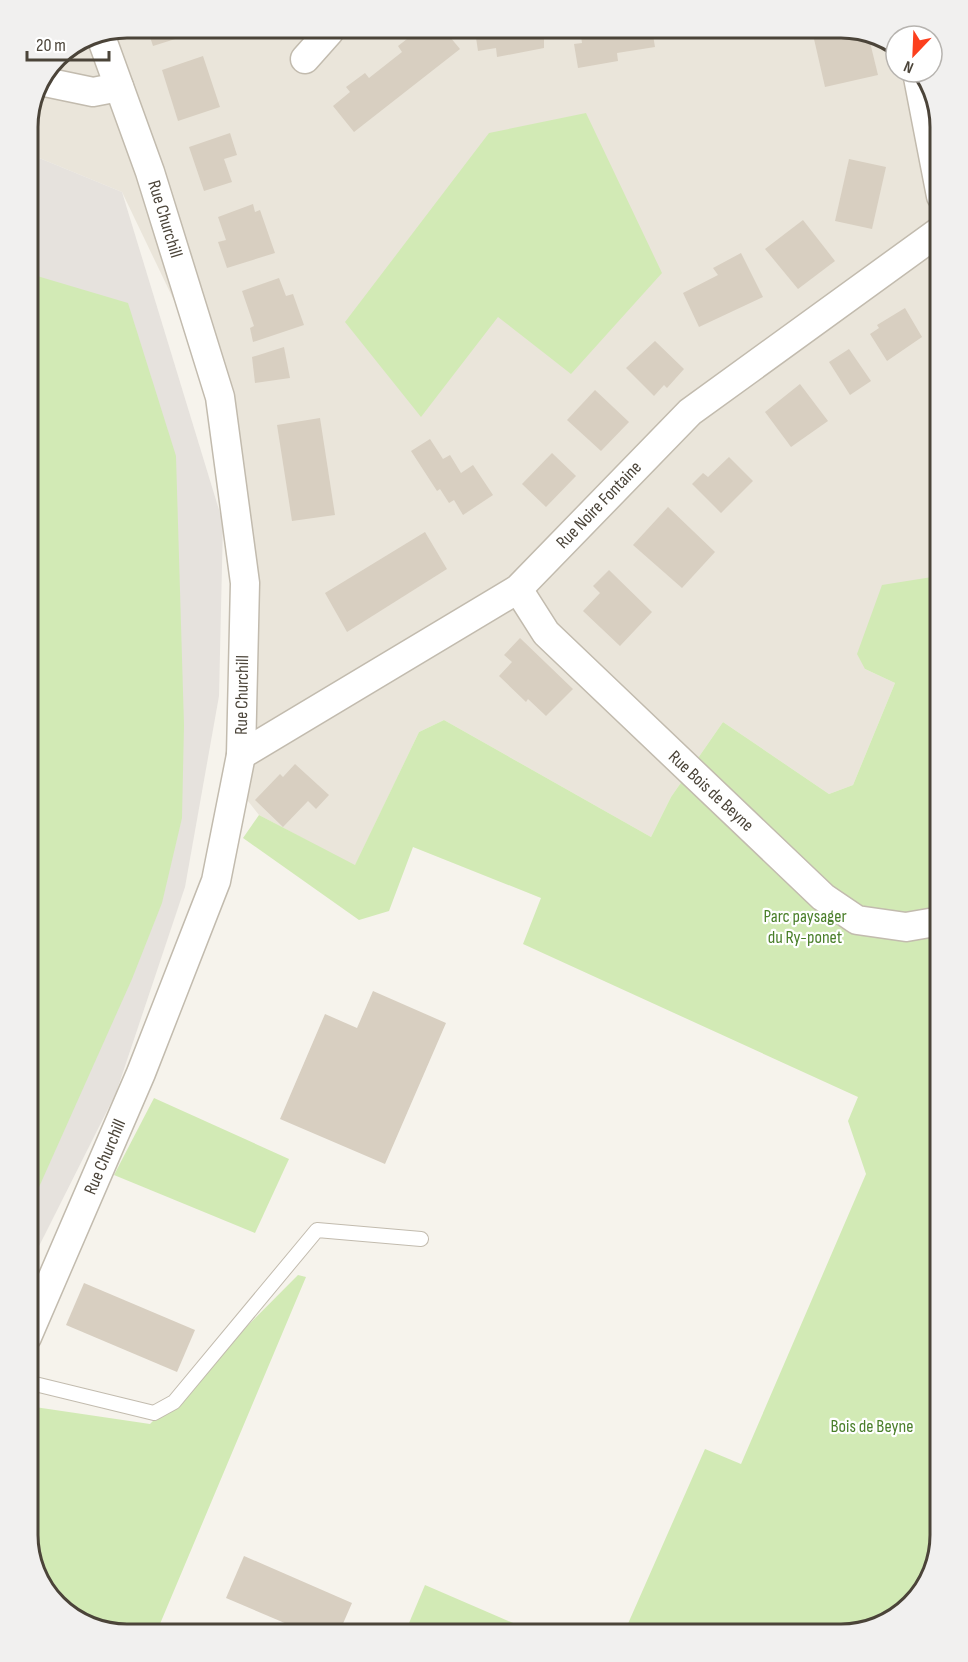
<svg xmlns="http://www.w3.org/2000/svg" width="968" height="1662" font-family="'Sofia Sans Condensed',sans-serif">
<rect width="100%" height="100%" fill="#f6f3ec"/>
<polygon fill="#eae5da" points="848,27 896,44 896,72 921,72 941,127 941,562 865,669 895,683 853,785 829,794 723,722 671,797 651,837 444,720 419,732 355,866 259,815 226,773 239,605 227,411 122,192 27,153 27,121 56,56 89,34"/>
<polygon fill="#e6e2dd" points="27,153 122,192 223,523 219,696 185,887 116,1093 27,1270"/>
<g fill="#d2eab5">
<polygon points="586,113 662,273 571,374 498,317 421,417 345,322 489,133"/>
<polygon points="27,273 128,303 176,456 184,725 182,818 162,903 132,979 27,1214"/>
<polygon points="941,562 941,1536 923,1591 885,1625 841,1635 623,1635 705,1449 741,1464 866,1174 848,1121 858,1097 523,944 541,898 413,847 389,911 359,920 243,838 259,815 355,865 419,732 444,720 651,837 671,797 723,722 829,794 853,785 895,683 865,669 857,654 882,585 932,577"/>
<polygon points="154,1098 289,1159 255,1233 114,1175"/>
<polygon points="298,1275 306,1277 157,1631 166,1635 121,1635 71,1618 37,1579 27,1535 28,1406 150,1424"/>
<polygon points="425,1585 541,1635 404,1635"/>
</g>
<g fill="#d8cfc1">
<polygon points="652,29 655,47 617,53 618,61 578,68 574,44 582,43 580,30"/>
<polygon points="544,30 544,48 497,57 496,48 478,51 475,31"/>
<polygon points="855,30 868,34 878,75 825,87 814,39"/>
<polygon points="429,31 445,31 460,49 354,132 333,106 350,92 346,87 365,73 369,78 402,52 398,46 416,32 421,38"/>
<polygon points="149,34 191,34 153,46"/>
<polygon points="203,56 220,107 178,121 162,70"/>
<polygon points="230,133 237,155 224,159 232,182 204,191 189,147"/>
<polygon points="849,159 886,167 872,229 835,221"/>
<polygon points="253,204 255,212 260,210 275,253 227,268 218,242 226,240 218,217"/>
<polygon points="803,220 835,261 798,289 765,249"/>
<polygon points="741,253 763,297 699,327 683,293 718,275 713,268"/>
<polygon points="279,278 286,296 293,294 304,325 253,342 250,328 254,326 242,291"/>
<polygon points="905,308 922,337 887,361 870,334 879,328 877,325"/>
<polygon points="655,341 684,369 667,388 664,385 654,396 626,368"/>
<polygon points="284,347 290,378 255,383 252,357"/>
<polygon points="849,349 871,381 850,395 829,362"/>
<polygon points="800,384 828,421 791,447 765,412"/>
<polygon points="595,390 629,422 601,451 567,420"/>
<polygon points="320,418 335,515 292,521 277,425"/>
<polygon points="430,439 443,459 450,455 461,473 473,465 493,495 463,515 454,500 449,503 440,489 437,491 411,451"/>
<polygon points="552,453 576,476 546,507 522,484"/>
<polygon points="729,457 753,481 721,513 692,484 703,473 708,477"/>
<polygon points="668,507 715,552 682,588 633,545"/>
<polygon points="425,532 447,569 347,632 325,593"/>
<polygon points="609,570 652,612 620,646 583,611 600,593 593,586"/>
<polygon points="520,638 573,689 546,716 528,699 526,702 499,676 512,662 504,655"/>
<polygon points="295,764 329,795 316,809 308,801 283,827 255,800 280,774 283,777"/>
<polygon points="373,991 446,1023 385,1164 280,1119 325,1014 357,1028"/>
<polygon points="84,1283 195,1330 177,1372 66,1325"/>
<polygon points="244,1556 352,1603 338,1635 313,1635 226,1598"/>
</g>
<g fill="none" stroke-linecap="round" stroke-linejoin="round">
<g stroke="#c2bbae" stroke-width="16">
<polyline id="service" points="27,1378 35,1384 154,1413 174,1402 317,1230 421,1239"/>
</g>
<g stroke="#c2bbae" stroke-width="31">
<g id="minor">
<polyline points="305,59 329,32"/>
<polyline points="917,72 941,196"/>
<polyline points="45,82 93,92 119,87"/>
<polyline points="518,589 546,633 823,897 857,920 906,927 941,921"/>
<polyline points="241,755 518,589 690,412 941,230"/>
<polyline points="27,1337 141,1073 216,881 241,755 245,583 220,397 150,172 100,34"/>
</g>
</g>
<use href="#service" stroke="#fff" stroke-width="14"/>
<use href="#minor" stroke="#fff" stroke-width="28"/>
</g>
<g text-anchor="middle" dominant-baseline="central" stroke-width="4.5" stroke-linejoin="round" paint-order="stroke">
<g font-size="18" fill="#4b4439" stroke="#fff">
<text transform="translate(165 219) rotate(73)">Rue Churchill</text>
<text transform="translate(599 505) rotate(-46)">Rue Noire Fontaine</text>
<text transform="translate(242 695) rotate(-89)">Rue Churchill</text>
<text transform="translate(711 791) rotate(43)">Rue Bois de Beyne</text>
<text transform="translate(105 1157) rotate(-67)">Rue Churchill</text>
</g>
<g font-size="18" fill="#4a7f2a" stroke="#fff">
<text x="805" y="916">Parc paysager<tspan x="805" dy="21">du Ry-ponet</tspan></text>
<text x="872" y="1426">Bois de Beyne</text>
</g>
</g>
<path d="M0 0H968V1662H0ZM127 38H841A89 89 0 0 1 930 127V1535A89 89 0 0 1 841 1624H127A89 89 0 0 1 38 1535V127A89 89 0 0 1 127 38Z" fill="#f1f0ef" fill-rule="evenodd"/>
<path fill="none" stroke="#4b4439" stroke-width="3" d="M127 38H841A89 89 0 0 1 930 127V1535A89 89 0 0 1 841 1624H127A89 89 0 0 1 38 1535V127A89 89 0 0 1 127 38Z"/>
<g transform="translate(914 54) rotate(203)"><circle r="28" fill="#ffffff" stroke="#b7b4b0" stroke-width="1.5"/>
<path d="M0-4.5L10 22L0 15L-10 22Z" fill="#fc3f1d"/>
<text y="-9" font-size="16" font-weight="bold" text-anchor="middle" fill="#4b4439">N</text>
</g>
<path d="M27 51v9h82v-9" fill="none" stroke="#4b4439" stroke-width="3"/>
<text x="36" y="51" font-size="18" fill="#4b4439" stroke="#ffffff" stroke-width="4.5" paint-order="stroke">20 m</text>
</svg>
